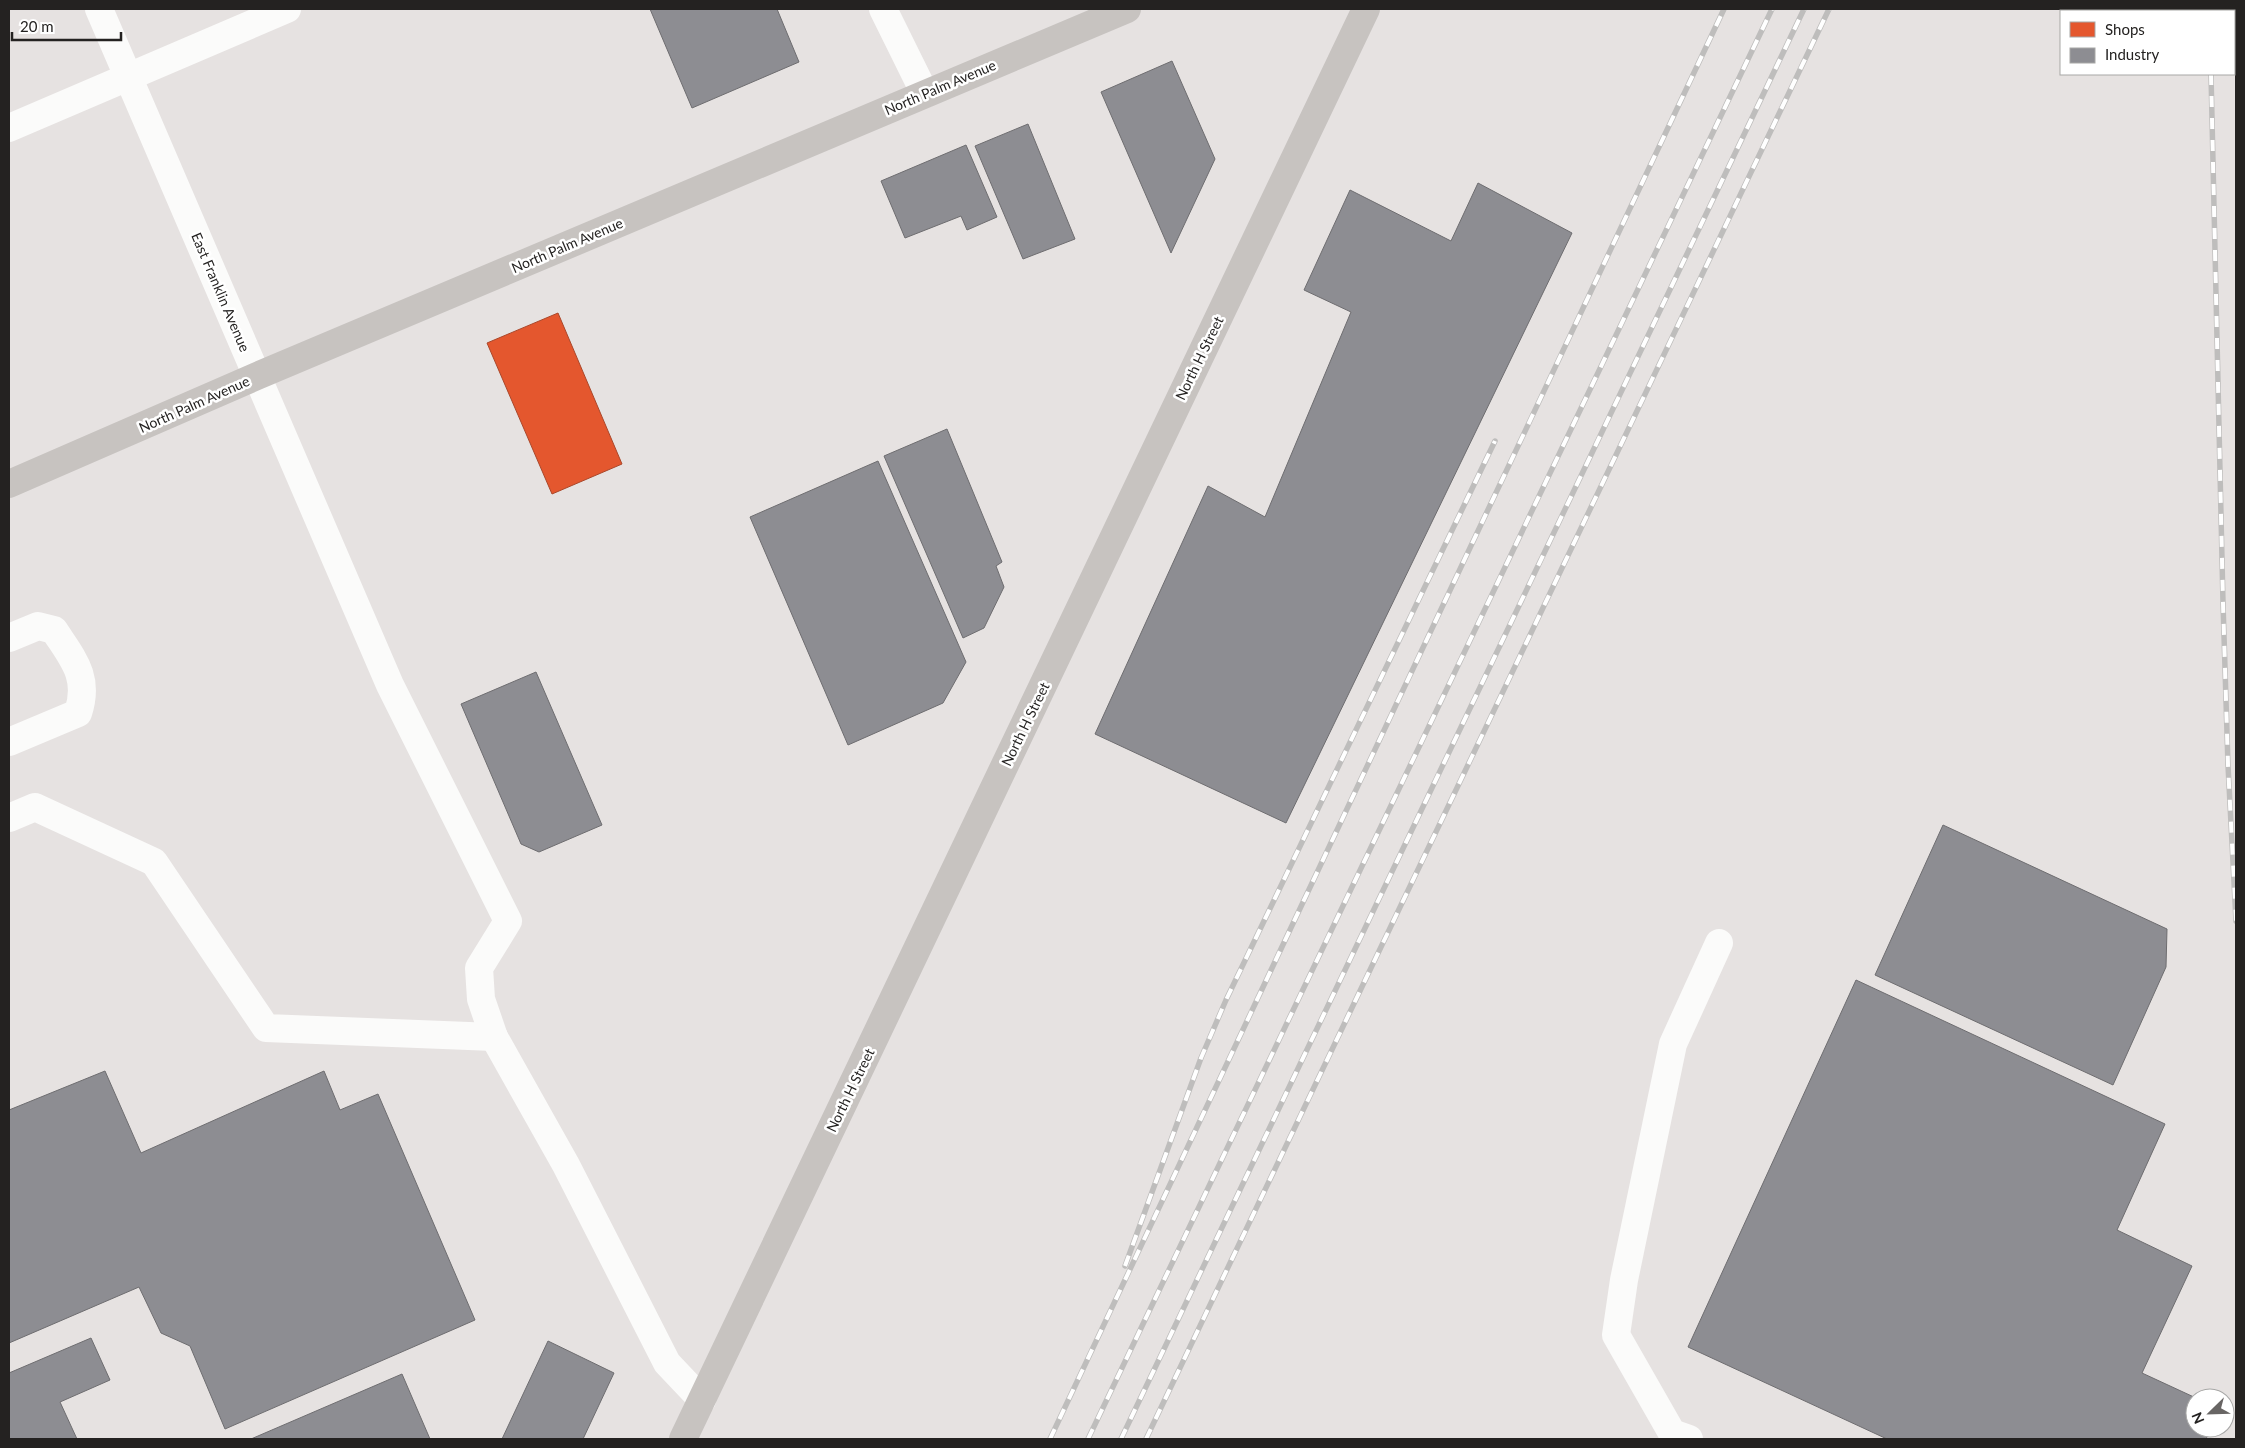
<svg xmlns="http://www.w3.org/2000/svg" width="2245" height="1448" font-family="Lato,sans-serif">
<rect width="100%" height="100%" fill="#e6e2e1"/>
<polygon fill="#e4572e" stroke="#aa472a" points="558,313 622,464 552,494 487,343"/>
<g fill="#8d8d92" stroke="#6e6d70">
<polygon points="650,9 777,9 799,62 692,108"/>
<polygon points="1172,61 1215,159 1171,253 1101,92"/>
<polygon points="1028,124 1075,239 1023,259 975,146"/>
<polygon points="966,145 997,217 967,230 961,216 905,238 881,181"/>
<polygon points="1478,183 1572,233 1286,823 1095,734 1208,486 1265,517 1351,312 1304,290 1350,190 1451,241"/>
<polygon points="947,429 1002,562 996,566 1004,587 984,628 963,638 884,456"/>
<polygon points="878,461 966,662 943,703 848,745 750,517"/>
<polygon points="536,672 602,825 539,852 521,844 461,704"/>
<polygon points="1943,825 2167,929 2166,967 2113,1085 1875,975"/>
<polygon points="1856,980 2165,1124 2117,1230 2192,1266 2142,1373 2196,1398 2195,1428 2211,1428 2206,1439 1887,1439 1688,1347"/>
<polygon points="105,1071 141,1153 324,1071 340,1110 378,1094 475,1320 225,1429 190,1346 161,1333 139,1287 9,1343 9,1110"/>
<polygon points="91,1338 110,1380 60,1402 77,1439 9,1439 9,1373"/>
<polygon points="548,1341 614,1373 583,1439 502,1439"/>
<polygon points="402,1374 430,1439 251,1439"/>
</g>
<g fill="none" stroke-linecap="round" stroke-linejoin="round">
<g stroke="#fbfbfa" stroke-width="28">
<polyline points="99,9 390,685 508,921 479,968 481,999 494,1037 566,1165 667,1363 702,1400"/>
<polyline points="883,9 925,94"/>
<polyline points="9,128 287,9"/>
<path d="M9,638L38,626L54,630C73,659 90,677 78,713L9,742"/>
<polyline points="9,818 35,807 154,862 266,1028 494,1037"/>
<polyline points="1689,1439 1672,1433 1616,1335 1624,1280 1673,1044 1719,943"/>
</g>
<g stroke="#c7c3c0" stroke-width="28">
<polyline points="9,484 257,376 1127,9"/>
<polyline points="683,1439 1366,9"/>
</g>
<g stroke="#bebdbc" stroke-width="5.5">
<g id="rail">
<polyline points="2210,9 2210,11"/>
<polyline points="2235,9 2236,16"/>
<polyline points="2211,74 2223,603 2228,765 2236,921"/>
<polyline points="1125,1266 1201,1058 1226,1000 1495,441"/>
<polyline points="1050,1439 1724,9"/>
<polyline points="1088,1439 1772,9"/>
<polyline points="1121,1439 1804,9"/>
<polyline points="1146,1439 1829,9"/>
</g>
</g>
<use href="#rail" stroke="#fff" stroke-width="4" stroke-dasharray="11" stroke-linecap="butt"/>
</g>
<g text-anchor="middle" dominant-baseline="central" stroke-width="5" stroke-linejoin="round" paint-order="stroke">
<g font-size="14" fill="#242221" stroke="#fff">
<text transform="translate(940 87) rotate(-23)">North Palm Avenue</text>
<text transform="translate(567 245) rotate(-23)">North Palm Avenue</text>
<text transform="translate(221 292) rotate(67)">East Franklin Avenue</text>
<text transform="translate(1199 358) rotate(-64)">North H Street</text>
<text transform="translate(194 404) rotate(-24)">North Palm Avenue</text>
<text transform="translate(1025 724) rotate(-64)">North H Street</text>
<text transform="translate(850 1090) rotate(-64)">North H Street</text>
</g>
</g>
<rect width="2245" height="1448" fill="none" stroke="#242221" stroke-width="20"/>
<rect x="2060" y="10" width="175" height="65" fill="#ffffff" stroke="#a7a7a6"/>
<rect x="2070" y="22" width="25" height="15" fill="#e4572e" stroke="#a7a7a6"/>
<text x="2105" y="35" font-size="15" fill="#242221">Shops</text>
<rect x="2070" y="48" width="25" height="15" fill="#8d8d92" stroke="#a7a7a6"/>
<text x="2105" y="60" font-size="15" fill="#242221">Industry</text>
<g transform="translate(2210 1413) rotate(247)"><circle r="24" fill="#ffffff" stroke="#a7a7a6"/>
<path d="M0-4L9 19L0 12L-9 19Z" fill="#686564"/>
<text y="-8" font-size="14" font-weight="bold" text-anchor="middle" fill="#242221">N</text>
</g>
<path d="M12 32v8h109v-8" fill="none" stroke="#242221" stroke-width="2.5"/>
<text x="20" y="32" font-size="15" fill="#242221" stroke="#ffffff" stroke-width="4" paint-order="stroke">20 m</text>
</svg>
